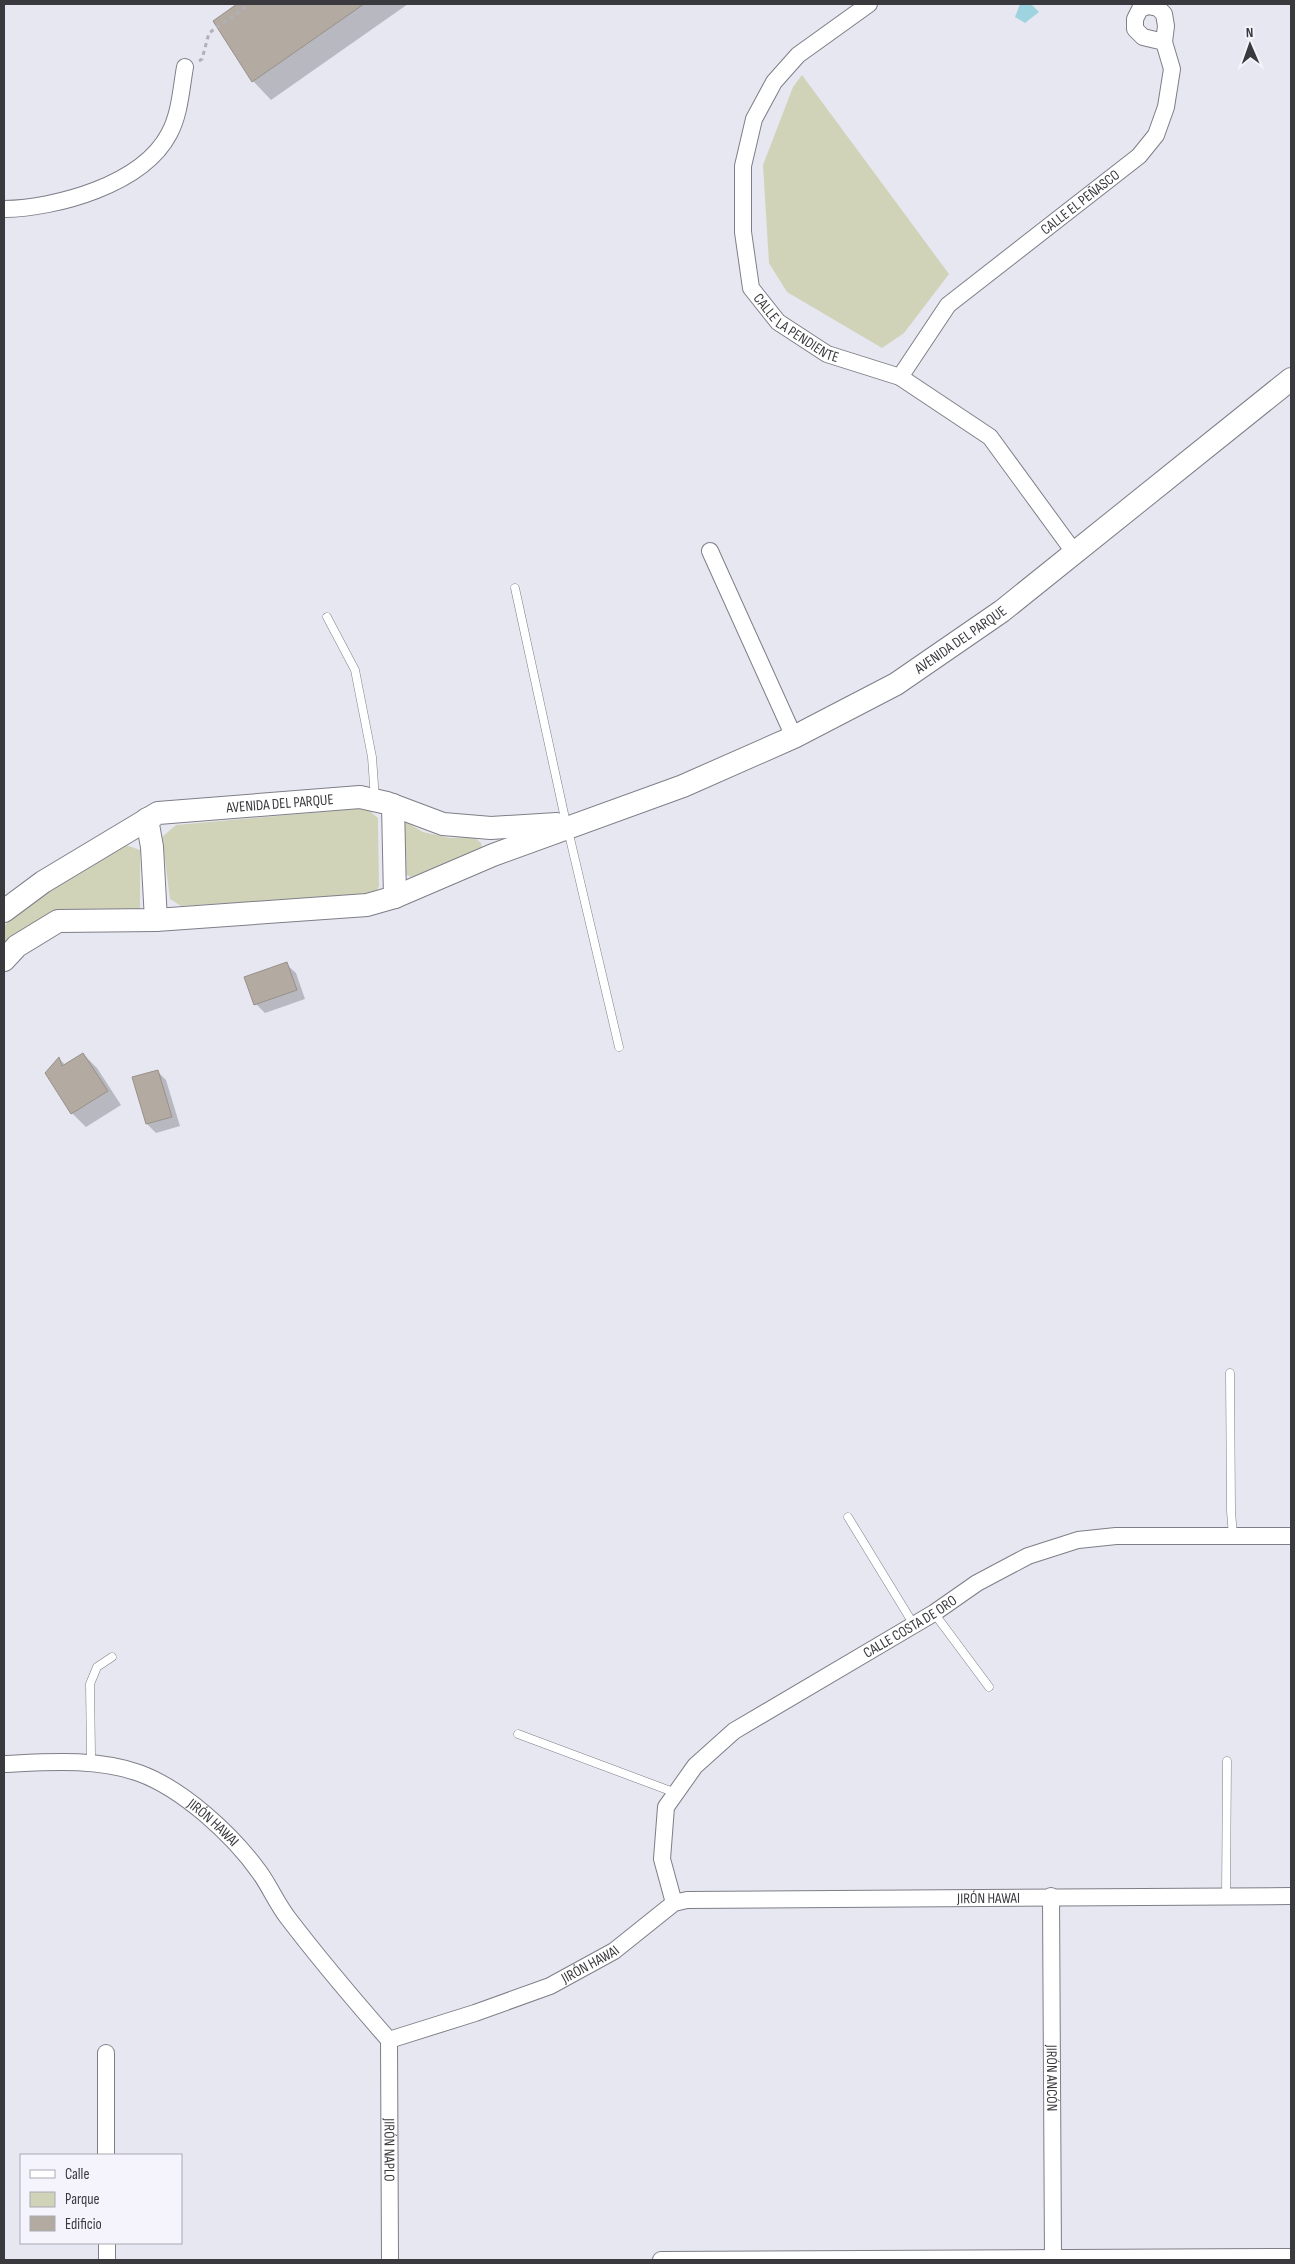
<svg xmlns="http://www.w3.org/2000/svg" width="1295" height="2264" font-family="'Sofia Sans Condensed',sans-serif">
<rect width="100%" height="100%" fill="#e7e7f2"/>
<g fill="#d1d3b9">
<polygon points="802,75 949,274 904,333 882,348 787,292 769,263 763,165 793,87"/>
<polygon points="366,808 378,818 379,886 375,894 181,906 170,899 162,837 176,825"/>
<polygon points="406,822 423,832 450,838 474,837 481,843 482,849 411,877 403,873 400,826"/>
<path d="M126,845L140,850V909L4,949V926C39,892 85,870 126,845Z"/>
</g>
<polygon fill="#9ed3e0" points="1020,4 1031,4 1039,12 1025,23 1015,17"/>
<g fill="#0003">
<polygon points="239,4 408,4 271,100 253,81 214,21"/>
<polygon points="286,964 296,973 305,999 265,1013 256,1004"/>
<polygon points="83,1054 97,1068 121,1105 86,1127 72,1113 47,1074 59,1058 66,1066"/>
<polygon points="157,1071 166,1080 180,1126 156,1133 147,1124"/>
</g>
<g fill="#b3aba2" stroke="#989088">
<polygon points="237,4 364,4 252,82 213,21"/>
<polygon points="287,962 297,990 254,1005 244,977"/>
<polygon points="83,1053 108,1091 71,1114 45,1073 59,1057 62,1066"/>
<polygon points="158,1070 172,1117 146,1124 132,1077"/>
</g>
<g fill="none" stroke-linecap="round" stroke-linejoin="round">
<g stroke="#7e7e88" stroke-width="9">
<g id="lane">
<polyline points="515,588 566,823"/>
<polyline points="327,617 355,670 372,757 375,799"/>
<polyline points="568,830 619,1047"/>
<polyline points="1230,1373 1231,1511 1233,1536"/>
<polyline points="848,1517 914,1625"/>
<polyline points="934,1613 989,1687"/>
<polyline points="518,1734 676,1793"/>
<polyline points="91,1755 90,1684 97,1667 112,1657"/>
<polyline points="1226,1896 1227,1761"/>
</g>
</g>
<g stroke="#7e7e88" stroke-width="18">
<g id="street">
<path id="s1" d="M869,4L798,55L774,82L754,119L743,166V232L751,288L778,322L827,354L900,377L990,437L1074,552"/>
<path d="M4,209C56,208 142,185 169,134C180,114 181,89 185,67"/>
<path id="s2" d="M900,377L948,305L1139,156L1156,135L1166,107L1172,69L1164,42L1166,26L1164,14L1158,8L1148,6L1140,9L1135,19V29L1143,37L1164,42"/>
<polyline points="710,551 794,737"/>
<path id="s3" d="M4,1764C48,1762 96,1758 139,1773C183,1789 233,1835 260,1873C270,1887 277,1904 288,1918C320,1960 354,2000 389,2040L475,2013L550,1986L614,1951L674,1903L687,1900L1291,1896"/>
<path id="s4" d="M1051,1896L1053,2260"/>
<path id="s5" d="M674,1903L662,1859L666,1807L695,1766L734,1731L934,1613L977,1583L1028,1556L1078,1540L1116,1536H1291"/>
<path id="s6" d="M389,2040L390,2260"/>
<polyline points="106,2053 106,2155"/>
<polyline points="107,2243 107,2260"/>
<polyline points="661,2260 1291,2257"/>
</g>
</g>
<g stroke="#7e7e88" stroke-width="24">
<g id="secondary">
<polyline points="393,805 395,897"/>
<polyline points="147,819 152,847 156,920"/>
<path id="s7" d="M4,911L43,882L158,813L360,797L387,803L443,824L491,828L557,824"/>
<path id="s8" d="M4,960L17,946L58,921L156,920L367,905L395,897L493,855L683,786L794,737L896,684L1002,611L1291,379"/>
</g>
</g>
<polyline stroke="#b0b0b9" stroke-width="3" stroke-dasharray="4 4" stroke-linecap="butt" points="199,61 202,59 209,33 250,4"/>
<use href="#lane" stroke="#fff" stroke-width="8"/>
<use href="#street" stroke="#fff" stroke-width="16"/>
<use href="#secondary" stroke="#fff" stroke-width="22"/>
</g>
<g text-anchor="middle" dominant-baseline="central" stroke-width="5" stroke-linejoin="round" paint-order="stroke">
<g font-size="15" fill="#3a393e" stroke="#f5f4fd">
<text stroke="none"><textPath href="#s2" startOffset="254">CALLE EL PEÑASCO</textPath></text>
<text stroke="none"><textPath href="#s1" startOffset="398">CALLE LA PENDIENTE</textPath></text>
<text stroke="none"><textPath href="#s8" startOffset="1029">AVENIDA DEL PARQUE</textPath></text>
<text stroke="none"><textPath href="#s7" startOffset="305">AVENIDA DEL PARQUE</textPath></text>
<text stroke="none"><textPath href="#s5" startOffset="405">CALLE COSTA DE ORO</textPath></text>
<text stroke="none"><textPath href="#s3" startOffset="226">JIRÓN HAWAI</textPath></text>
<text stroke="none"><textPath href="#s3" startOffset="1141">JIRÓN HAWAI</textPath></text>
<text stroke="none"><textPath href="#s3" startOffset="722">JIRÓN HAWAI</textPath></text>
<text stroke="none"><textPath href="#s4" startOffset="182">JIRÓN ANCÓN</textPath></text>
<text stroke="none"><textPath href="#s6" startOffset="110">JIRÓN NAPLO</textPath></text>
</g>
</g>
<rect width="1295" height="2264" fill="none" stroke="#3a393e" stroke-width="10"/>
<rect x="20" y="2154" width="162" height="90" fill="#f5f4fd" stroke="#aaa9b1"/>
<rect x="30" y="2170" width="25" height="8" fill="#ffffff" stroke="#aaa9b1"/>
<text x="65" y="2179" font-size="15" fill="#3a393e">Calle</text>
<rect x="30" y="2192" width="25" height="15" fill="#d1d3b9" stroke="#aaa9b1"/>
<text x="65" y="2204" font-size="15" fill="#3a393e">Parque</text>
<rect x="30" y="2216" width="25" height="15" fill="#b3aba2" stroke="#aaa9b1"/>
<text x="65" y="2229" font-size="15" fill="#3a393e">Edificio</text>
<g transform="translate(1250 45) rotate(358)" stroke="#f5f4fd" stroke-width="4" paint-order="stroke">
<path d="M0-4L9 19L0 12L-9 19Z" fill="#3a393e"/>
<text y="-8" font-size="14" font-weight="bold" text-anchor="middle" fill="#3a393e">N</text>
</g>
</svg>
